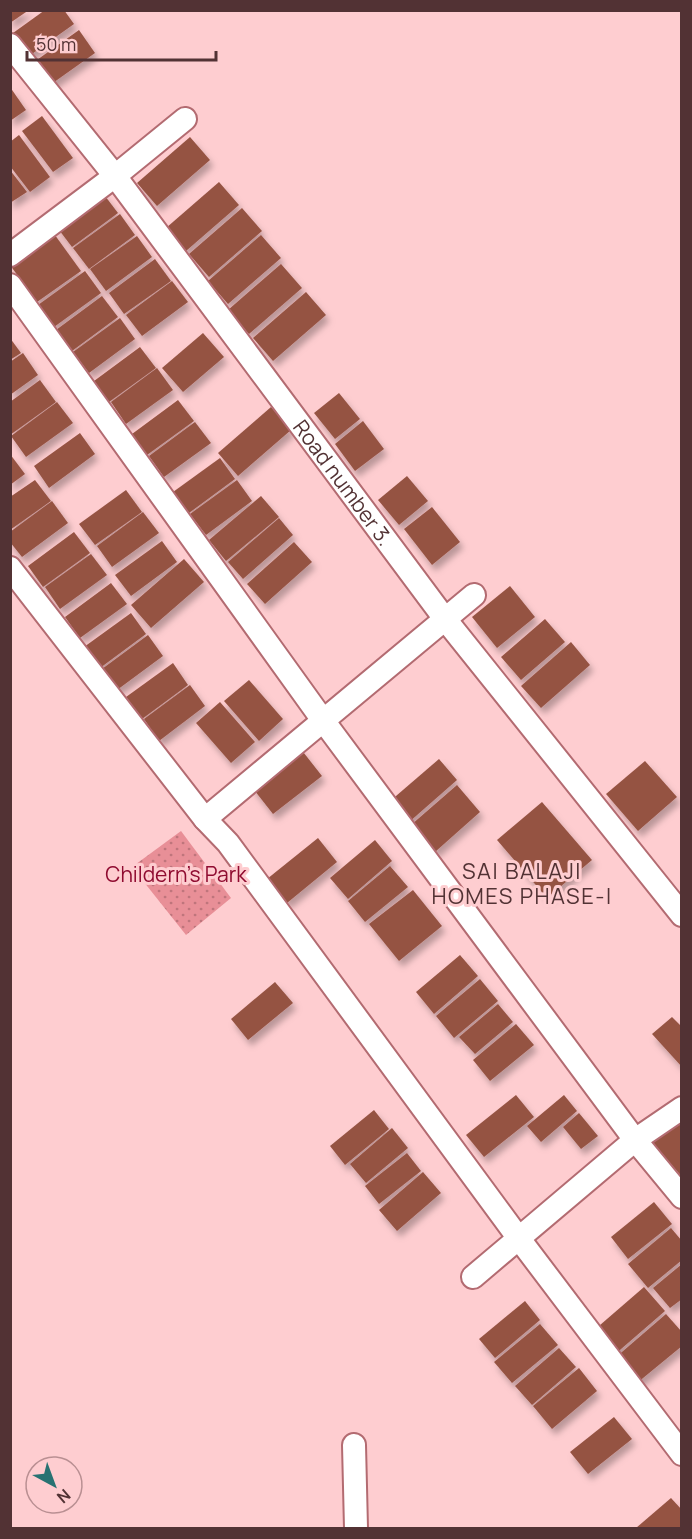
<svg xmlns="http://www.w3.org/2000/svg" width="692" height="1539" font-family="Manrope,sans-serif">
<defs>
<pattern id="park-dots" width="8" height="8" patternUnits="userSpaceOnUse" patternTransform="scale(1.5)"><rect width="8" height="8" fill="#e88f97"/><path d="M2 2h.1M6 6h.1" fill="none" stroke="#bf757c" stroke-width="1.8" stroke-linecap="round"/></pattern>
<filter id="shadow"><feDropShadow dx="3.5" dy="6" stdDeviation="3" flood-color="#0004"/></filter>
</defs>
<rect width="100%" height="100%" fill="#fecdd0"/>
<polygon fill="url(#park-dots)" points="181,831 231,898 186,935 132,867"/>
<g fill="#955343" filter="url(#shadow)">
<polygon points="10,10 29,10 10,23"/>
<polygon points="45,10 64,10 74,24 29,56 13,33"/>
<polygon points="79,30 95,53 50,85 34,62"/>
<polygon points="10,87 26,110 10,121"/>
<polygon points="42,116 73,158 53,172 22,131"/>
<polygon points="19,135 50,177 30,192 10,166 10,142"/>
<polygon points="190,137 210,160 157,206 137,183"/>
<polygon points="10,170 27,192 10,203"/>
<polygon points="219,182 239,205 186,251 166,228"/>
<polygon points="102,192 118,213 72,247 56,226"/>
<polygon points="242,208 262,231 209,277 189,254"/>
<polygon points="120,214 135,235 89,269 73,248"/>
<polygon points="52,231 81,271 37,302 10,265"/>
<polygon points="261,235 281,258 228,304 208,281"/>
<polygon points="137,236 152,257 106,291 90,269"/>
<polygon points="155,259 171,281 124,314 109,293"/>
<polygon points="281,264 302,288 249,334 228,310"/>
<polygon points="85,271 101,293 54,327 38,305"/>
<polygon points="172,281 188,302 142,336 126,315"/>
<polygon points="306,292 326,315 273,361 253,338"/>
<polygon points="102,296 118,317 72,351 56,330"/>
<polygon points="120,318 135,339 89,373 73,352"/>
<polygon points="203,333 224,357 183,392 162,368"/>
<polygon points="10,338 21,353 10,360"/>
<polygon points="140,347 156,368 109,402 94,381"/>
<polygon points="23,353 38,375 10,395 10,362"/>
<polygon points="157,368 173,390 126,424 111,402"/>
<polygon points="40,380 56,402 10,435 10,402"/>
<polygon points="339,393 360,419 335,439 314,413"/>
<polygon points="178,400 194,421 147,455 132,434"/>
<polygon points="57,402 73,423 26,457 11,436"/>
<polygon points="271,407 291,430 238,476 218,453"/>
<polygon points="363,421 384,449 355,471 335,444"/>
<polygon points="195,422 211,443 164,477 149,456"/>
<polygon points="80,433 95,454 49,488 34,466"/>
<polygon points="10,454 25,474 10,485"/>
<polygon points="220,458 235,479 189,513 173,492"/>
<polygon points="407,476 428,501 399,525 378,500"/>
<polygon points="35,480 51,501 10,530 10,497"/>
<polygon points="237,480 252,501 206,535 190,514"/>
<polygon points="126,490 142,512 95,545 79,524"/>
<polygon points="261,496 279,517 226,561 209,540"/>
<polygon points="52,501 68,523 22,557 10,542 10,532"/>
<polygon points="432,507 460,542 432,565 404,529"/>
<polygon points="143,512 159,533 112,567 97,546"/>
<polygon points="279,518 293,535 243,579 228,562"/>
<polygon points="74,532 90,553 43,587 28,566"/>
<polygon points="162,541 177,562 131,596 115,575"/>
<polygon points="294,542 312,562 265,604 247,584"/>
<polygon points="91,554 107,575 60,609 45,587"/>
<polygon points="184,559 204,582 151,628 131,605"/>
<polygon points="111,583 127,604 80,638 65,617"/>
<polygon points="510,586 535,617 497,648 472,617"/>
<polygon points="131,613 146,634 100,668 84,647"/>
<polygon points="545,619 565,642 521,680 501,657"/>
<polygon points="148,635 163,656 117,690 102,669"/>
<polygon points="571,642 590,665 541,708 521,686"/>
<polygon points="173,663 188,685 142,719 126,697"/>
<polygon points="249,680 283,719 259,741 224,701"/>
<polygon points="190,685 205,706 159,741 144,719"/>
<polygon points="220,702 255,742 231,763 196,723"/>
<polygon points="300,748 322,776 273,814 251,786"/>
<polygon points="439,759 457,780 408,823 389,802"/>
<polygon points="645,761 677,797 638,831 606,794"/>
<polygon points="457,785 480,812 435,852 411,825"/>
<polygon points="542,802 592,860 547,898 497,840"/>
<polygon points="318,838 337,862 287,903 267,879"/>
<polygon points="375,840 392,861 348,899 330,878"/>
<polygon points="390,866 408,887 365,922 348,901"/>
<polygon points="413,890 442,926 399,961 369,924"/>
<polygon points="460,955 478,976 434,1014 416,992"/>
<polygon points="480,979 498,1001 454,1038 436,1016"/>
<polygon points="275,982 293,1003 248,1040 231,1019"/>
<polygon points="498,1004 513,1022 475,1054 459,1037"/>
<polygon points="672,1017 682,1027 682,1067 652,1034"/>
<polygon points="516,1024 534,1045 490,1081 473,1060"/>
<polygon points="516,1095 534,1117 484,1157 466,1135"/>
<polygon points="564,1095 577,1111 541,1142 527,1126"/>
<polygon points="374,1110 389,1129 345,1165 330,1146"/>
<polygon points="579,1113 598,1136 581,1149 563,1127"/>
<polygon points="682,1118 682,1177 652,1142"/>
<polygon points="392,1128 408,1148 366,1183 350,1164"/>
<polygon points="407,1153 421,1171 379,1204 365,1186"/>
<polygon points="423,1172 441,1193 397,1231 379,1210"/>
<polygon points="654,1202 672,1224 628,1259 611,1237"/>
<polygon points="671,1228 682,1241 682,1260 648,1288 628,1264"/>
<polygon points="682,1264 682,1299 670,1308 653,1288"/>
<polygon points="644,1287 665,1311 613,1356 592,1332"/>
<polygon points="525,1301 540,1320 495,1358 479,1339"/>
<polygon points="666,1314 682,1332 682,1346 637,1383 615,1358"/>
<polygon points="540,1324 558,1345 512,1383 494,1362"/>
<polygon points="559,1348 576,1367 532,1405 515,1386"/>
<polygon points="579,1368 597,1391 552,1429 533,1406"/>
<polygon points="614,1417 632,1439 588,1474 570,1452"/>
<polygon points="671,1498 682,1510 682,1528 636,1528"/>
</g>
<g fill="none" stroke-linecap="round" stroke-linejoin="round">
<g stroke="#b36b71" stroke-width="26">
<g id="street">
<path id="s1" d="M10,45L115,176L445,619L682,915"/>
<polyline points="10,255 115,176 185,119"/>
<polyline points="10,285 322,719 635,1140 682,1197"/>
<polyline points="10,568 205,819 228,843 520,1240 682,1454"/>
<polyline points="205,819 474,595"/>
<polyline points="473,1277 635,1140 682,1108"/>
<polyline points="354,1445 356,1528"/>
</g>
</g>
<use href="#street" stroke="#fff" stroke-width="22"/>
</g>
<g text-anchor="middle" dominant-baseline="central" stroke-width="6" stroke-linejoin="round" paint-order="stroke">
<g font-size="21" fill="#523234" stroke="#fecdd0">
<text stroke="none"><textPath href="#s1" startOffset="550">Road number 3.</textPath></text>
</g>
<g font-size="21" fill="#8f0b30" stroke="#fecdd0">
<text x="176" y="874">Childern's Park</text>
</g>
<g font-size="22" letter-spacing="1.5" fill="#523234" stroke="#fecdd0">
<text x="522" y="871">SAI BALAJI<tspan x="522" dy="25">HOMES PHASE-I</tspan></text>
</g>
</g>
<rect width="692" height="1539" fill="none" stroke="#523234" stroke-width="24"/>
<g transform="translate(54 1485) rotate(139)"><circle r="28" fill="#fecdd0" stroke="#b98f92" stroke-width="1.5"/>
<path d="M0-4.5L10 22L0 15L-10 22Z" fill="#287272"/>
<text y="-9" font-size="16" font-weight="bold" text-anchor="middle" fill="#523234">N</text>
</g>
<path d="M27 51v9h189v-9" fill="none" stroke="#523234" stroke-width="3"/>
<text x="36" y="51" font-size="18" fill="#523234" stroke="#fecdd0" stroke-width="4.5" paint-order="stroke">50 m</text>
</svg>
